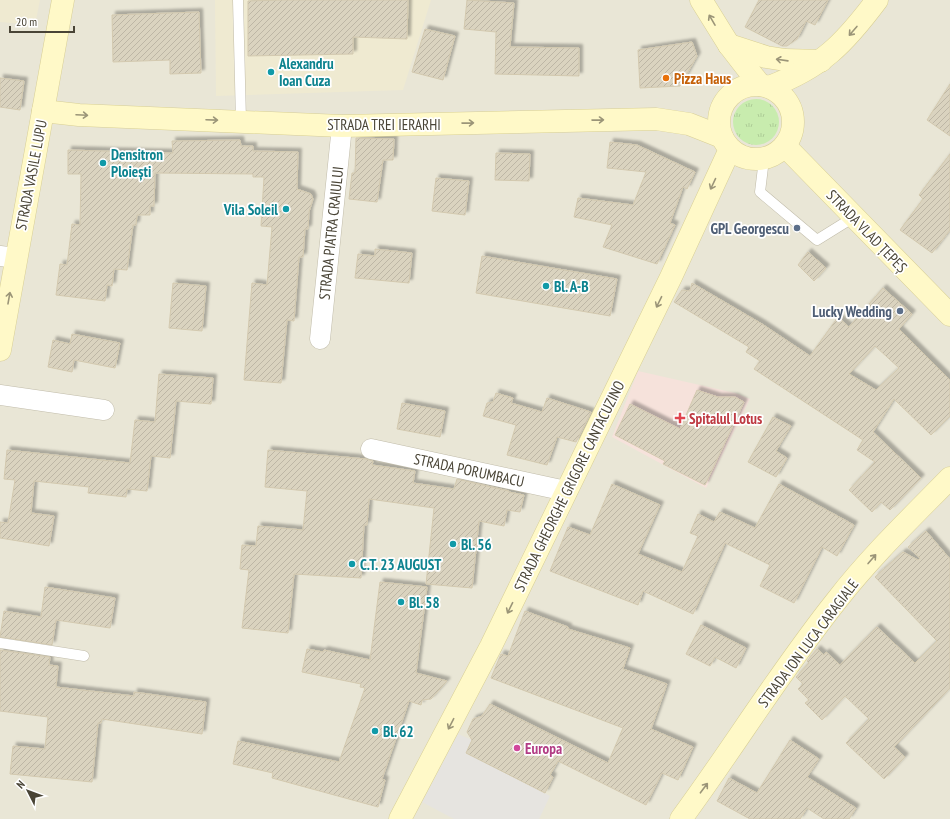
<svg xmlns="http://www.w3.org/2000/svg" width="950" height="819" font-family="'PT Sans Narrow',sans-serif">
<defs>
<pattern id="grass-tufts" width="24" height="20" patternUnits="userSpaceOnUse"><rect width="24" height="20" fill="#c8ecae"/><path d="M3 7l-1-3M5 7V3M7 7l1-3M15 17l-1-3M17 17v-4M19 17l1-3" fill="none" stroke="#adcc96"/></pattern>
<pattern id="building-hatch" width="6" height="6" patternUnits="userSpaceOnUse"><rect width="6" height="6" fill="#dad3bf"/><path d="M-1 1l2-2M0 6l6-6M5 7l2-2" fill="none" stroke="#bdb6a5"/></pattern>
<filter id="shadow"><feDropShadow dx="3.5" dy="-3.5" stdDeviation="1" flood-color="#0004"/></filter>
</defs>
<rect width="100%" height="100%" fill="#f5f3e8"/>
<rect fill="#e9e6d6" x="0" y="0" width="950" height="819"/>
<g fill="#efead1">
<polygon points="0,0 40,0 35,25 0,22"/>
<polygon points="215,0 431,0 403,90 216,96"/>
</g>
<polygon fill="#f6e2db" points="638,371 735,393 750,399 706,488 612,437"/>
<circle fill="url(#grass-tufts)" cx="756" cy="122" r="23"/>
<polygon fill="#e6e4e0" points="458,734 472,740 466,753 550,796 539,819 454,819 422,802"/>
<g fill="url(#building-hatch)" stroke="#d3c9af" fill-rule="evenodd" filter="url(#shadow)">
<polygon points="282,0 408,0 407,39 353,37 353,54 248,56 248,1"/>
<polygon points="467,0 514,3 510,47 579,48 579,76 495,74 496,32 464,29"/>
<polygon points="759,0 828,0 815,25 806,21 797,39 787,46 782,46 745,27"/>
<polygon points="199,12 201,73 170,74 170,60 113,62 112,15"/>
<polygon points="425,29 455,36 443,80 412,72"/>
<polygon points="692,42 697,56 680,86 640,88 638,50"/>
<polygon points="0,78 24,81 20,110 0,107"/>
<polygon points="950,84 950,136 927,120"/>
<polygon points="356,138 394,139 393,160 383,160 377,202 349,199 352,173 355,173"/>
<polygon points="240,140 241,146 253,146 253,151 298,152 297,189 311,194 313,199 309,212 308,229 305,229 303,257 299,257 294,321 287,320 281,383 244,380 252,283 267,285 272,227 261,226 264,177 253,177 253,174 155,173 154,206 150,206 150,215 137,215 136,225 133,225 127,270 114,269 112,286 107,285 105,301 56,295 60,264 67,265 72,224 80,225 81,174 68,174 68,150 173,153 172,141"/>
<polygon points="610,142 637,145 695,172 687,189 683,187 670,223 675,225 657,264 603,247 612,225 574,217 578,198 633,205 646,172 607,168"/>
<polygon points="496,153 530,154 529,181 495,180"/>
<polygon points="950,154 950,230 932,253 900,230 923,199 919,195"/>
<polygon points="436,178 469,181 465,215 432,211"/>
<polygon points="375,249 412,253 409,283 355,278 358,254 375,256"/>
<polygon points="808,252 826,268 814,281 798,265"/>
<polygon points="482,256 617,279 610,316 476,293"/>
<polygon points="173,283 206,286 202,331 169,328"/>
<path d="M692,283L762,324L810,356L838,317L849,327L883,288L912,314L899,329L950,380V416L931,435L894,399L873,432L921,478L890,510L881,502L872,512L849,490L875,462L857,450L863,440L754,369L760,361L746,352L749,347L674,302L682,290L690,291ZM875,346L899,368L876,390L849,374Z"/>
<polygon points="72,334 120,343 115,368 74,360 72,372 48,367 53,340 70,344"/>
<polygon points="159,374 213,378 211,404 176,401 170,458 151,456 147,491 127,489 126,497 88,493 89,487 34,481 31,513 54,516 49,546 0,538 0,522 8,523 15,480 4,479 7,450 130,463 135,420 155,422"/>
<polygon points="697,390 718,397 735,397 744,402 705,485 663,464 665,461 615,435 630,404 680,429"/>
<polygon points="496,393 513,398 511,403 542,412 547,398 591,412 576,442 557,437 547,465 507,455 516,425 483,416 487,403 493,402"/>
<polygon points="402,403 445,411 440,437 397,429"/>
<polygon points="773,417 791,426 776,451 787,458 776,477 748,462"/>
<polygon points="268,450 366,459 373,461 372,465 415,471 413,483 454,489 457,479 509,491 509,492 524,495 520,512 507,510 504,526 479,521 472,588 426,584 434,508 369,499 367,525 364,525 361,578 294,574 288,633 242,628 249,570 240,569 242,545 256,546 258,526 303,530 307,491 265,487"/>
<polygon points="612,484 660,505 638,554 682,572 698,536 690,533 698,514 714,522 720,512 755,528 779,484 854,525 837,556 822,547 794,603 760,586 770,565 725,543 693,614 643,591 638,605 550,571 568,527 590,535"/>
<polygon points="926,531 950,559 950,688 894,747 905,757 884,779 846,743 869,719 845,696 822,720 805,703 809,700 798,689 803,684 796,677 809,663 807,661 817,649 824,655 826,652 840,665 877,627 915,663 937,641 875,577 903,552 918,560 920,558 908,547"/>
<polygon points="380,582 427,587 416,673 447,681 431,699 422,700 421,705 409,701 382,779 385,780 378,807 272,778 273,773 233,764 238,741 339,762 365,688 360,687 361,684 302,672 307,649 323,652 324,650 370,660"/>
<polygon points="45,587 115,598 110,628 56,620 52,645 0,637 4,611 41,617"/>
<polygon points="525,611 568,627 568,629 630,648 623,669 667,684 651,729 693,747 678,780 662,773 646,805 558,761 550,775 553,777 545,793 466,753 472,740 467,732 473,719 482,716 490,704 608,763 623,728 491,678 501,654 508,656"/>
<polygon points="701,625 746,648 736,668 715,657 710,666 686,654"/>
<polygon points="0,650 50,657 49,665 58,666 56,687 134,696 134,692 206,702 202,734 102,719 101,723 98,723 92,782 10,774 13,746 45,749 48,717 0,711"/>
<polygon points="790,740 819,759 807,777 856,808 849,819 824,819 807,808 800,819 750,819 717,801 729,778 757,793"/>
</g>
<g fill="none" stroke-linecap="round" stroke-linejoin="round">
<g stroke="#c1bcaa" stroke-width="11">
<g id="lane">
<polyline points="238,0 241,121"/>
<polyline points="764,159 760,192 817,240 854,217"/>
<polyline points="0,643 84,656"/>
</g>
</g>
<g stroke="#c1bcaa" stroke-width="21">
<g id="street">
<polyline points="0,256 16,258"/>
<polyline points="320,339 342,126"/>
<polyline points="0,395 104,410"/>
<polyline points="371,449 566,491"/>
</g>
</g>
<g stroke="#d8cf95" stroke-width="23">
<g id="secondary">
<polyline points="701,0 729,45 760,85"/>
<polyline points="729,45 766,57 785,60 821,61"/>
<circle cx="756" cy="122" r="37"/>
<path d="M769,87C822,67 844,44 877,0"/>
<polyline points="43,111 79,115 342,126 656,119 689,124 722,137"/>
<polyline points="785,146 950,315"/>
<polyline points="0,350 63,0"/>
<polyline points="400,819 491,646 671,277 730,149"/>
<path d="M681,819C734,747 781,670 837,600C871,556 912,517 950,478"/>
</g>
</g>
<use href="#lane" stroke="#fff" stroke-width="10"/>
<use href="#street" stroke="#fff" stroke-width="20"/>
<use href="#secondary" stroke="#fff9c8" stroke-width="22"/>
</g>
<defs><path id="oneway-shaft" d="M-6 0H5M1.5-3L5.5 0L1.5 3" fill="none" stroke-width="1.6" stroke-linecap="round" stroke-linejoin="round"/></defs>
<g stroke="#9b9578">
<use href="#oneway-shaft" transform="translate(712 20) rotate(-120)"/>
<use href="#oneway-shaft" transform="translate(853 31) rotate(131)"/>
<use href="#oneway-shaft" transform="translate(782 60) rotate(-172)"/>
<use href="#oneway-shaft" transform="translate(82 115) rotate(3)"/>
<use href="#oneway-shaft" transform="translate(212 120) rotate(2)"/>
<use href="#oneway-shaft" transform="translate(598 120) rotate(-1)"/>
<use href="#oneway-shaft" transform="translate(468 123) rotate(-1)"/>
<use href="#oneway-shaft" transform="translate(713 184) rotate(115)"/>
<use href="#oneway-shaft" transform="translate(9 298) rotate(-80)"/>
<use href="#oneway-shaft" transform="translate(659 302) rotate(116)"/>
<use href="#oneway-shaft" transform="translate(872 559) rotate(-49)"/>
<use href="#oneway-shaft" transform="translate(510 608) rotate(116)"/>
<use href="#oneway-shaft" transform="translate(451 724) rotate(117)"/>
<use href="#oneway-shaft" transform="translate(704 788) rotate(-53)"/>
</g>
<g fill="#0f9aa8" stroke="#fff" stroke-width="1.5">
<circle cx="271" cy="72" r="4"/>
<circle cx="103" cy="163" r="4"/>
<circle cx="286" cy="209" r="4"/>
<circle cx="546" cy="286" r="4"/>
<circle cx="453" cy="544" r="4"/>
<circle cx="352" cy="564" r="4"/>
<circle cx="401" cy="602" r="4"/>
<circle cx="375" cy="731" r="4"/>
</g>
<circle fill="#e8710a" stroke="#fff" stroke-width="1.5" cx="666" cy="78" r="4"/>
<g fill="#5c6f8a" stroke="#fff" stroke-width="1.5">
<circle cx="797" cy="228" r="4"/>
<circle cx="900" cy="311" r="4"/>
</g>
<path fill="#e0444e" stroke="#fff" stroke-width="1.5" d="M678 412h4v4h4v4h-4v4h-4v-4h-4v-4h4z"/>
<circle fill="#d1479c" stroke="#fff" stroke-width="1.5" cx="517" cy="748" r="4"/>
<g text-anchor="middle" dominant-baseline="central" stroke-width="3.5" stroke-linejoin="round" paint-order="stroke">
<g font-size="15" font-weight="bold" fill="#0d838f" stroke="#fff" text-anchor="start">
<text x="279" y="63">Alexandru<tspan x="279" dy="17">Ioan Cuza</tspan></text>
<text x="111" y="154">Densitron<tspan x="111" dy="17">Ploiești</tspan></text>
<text x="278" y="209" text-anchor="end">Vila Soleil</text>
<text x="554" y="286">Bl. A-B</text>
<text x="461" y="544">Bl. 56</text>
<text x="360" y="564">C.T. 23 AUGUST</text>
<text x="409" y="602">Bl. 58</text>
<text x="383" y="731">Bl. 62</text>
</g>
<g font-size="15" font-weight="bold" fill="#c56008" stroke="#fff" text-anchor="start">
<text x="674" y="78">Pizza Haus</text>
</g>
<g font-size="15" fill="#494436" stroke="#fff">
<text x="384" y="124">STRADA TREI IERARHI</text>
<text transform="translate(31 175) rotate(-79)">STRADA VASILE LUPU</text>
<text transform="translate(867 231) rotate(46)">STRADA VLAD ȚEPEȘ</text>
<text transform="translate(331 233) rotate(-84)">STRADA PIATRA CRAIULUI</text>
<text transform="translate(469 470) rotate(12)">STRADA PORUMBACU</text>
<text transform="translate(569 486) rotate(-64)">STRADA GHEORGHE GRIGORE CANTACUZINO</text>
<text transform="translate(808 643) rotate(-53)">STRADA ION LUCA CARAGIALE</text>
</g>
<g font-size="15" font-weight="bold" fill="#4e5e75" stroke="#fff" text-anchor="end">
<text x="789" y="228">GPL Georgescu</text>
<text x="892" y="311">Lucky Wedding</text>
</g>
<g font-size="15" font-weight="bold" fill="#be3a42" stroke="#fff" text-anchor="start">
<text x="689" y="418">Spitalul Lotus</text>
</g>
<g font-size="15" font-weight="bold" fill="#b23c85" stroke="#fff" text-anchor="start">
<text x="525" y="748">Europa</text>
</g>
</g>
<g transform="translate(28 791) rotate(312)" stroke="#ffffff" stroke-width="3" paint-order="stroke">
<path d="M0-3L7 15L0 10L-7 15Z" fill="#494436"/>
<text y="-6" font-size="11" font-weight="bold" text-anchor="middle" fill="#494436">N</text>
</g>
<path d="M10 26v6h64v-6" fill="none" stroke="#494436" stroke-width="2"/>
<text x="16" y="26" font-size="12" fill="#494436" stroke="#ffffff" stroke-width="3" paint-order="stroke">20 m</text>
</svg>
